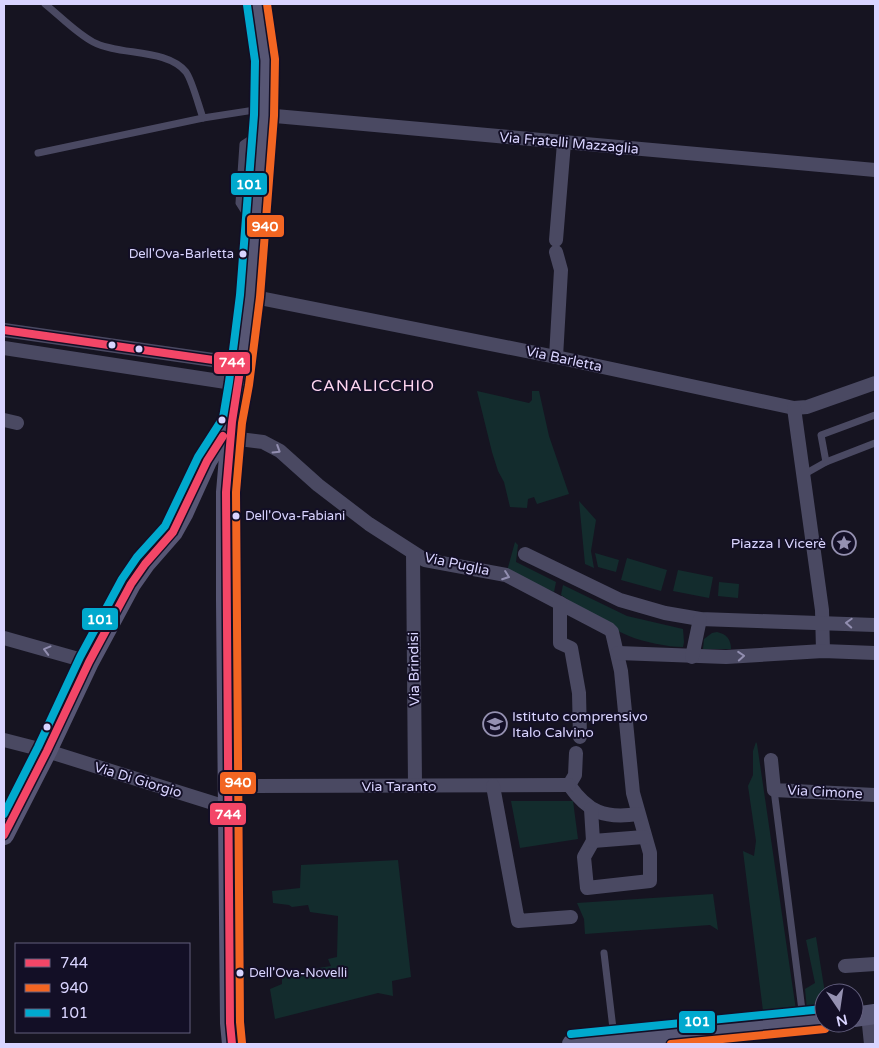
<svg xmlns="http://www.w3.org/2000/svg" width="879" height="1048" font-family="'Varela Round',sans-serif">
<rect width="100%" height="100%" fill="#161421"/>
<g fill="#132c2d">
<polygon points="477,391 529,403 532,400 532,391 539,391 549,436 569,494 537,504 534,497 528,499 527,508 510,507 504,482 498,471 492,452"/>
<polygon points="579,501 596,520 591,551 594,568 585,564"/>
<polygon points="515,542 518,545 516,562 556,582 554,592 507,571"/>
<polygon points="595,553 619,560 616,572 598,567"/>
<polygon points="627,558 667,570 661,591 621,580"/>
<polygon points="678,570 713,577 709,598 673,591"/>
<polygon points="719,582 739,584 738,598 718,596"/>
<path d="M563,585L627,616L683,629L684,642L683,647C668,647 643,642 629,636C605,626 583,609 561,595Z"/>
<path d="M717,632C726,634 731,639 731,649H703L704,639L712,633Z"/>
<polygon points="756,742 757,744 796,1010 770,1013 763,1011 743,851 754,856 756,841 748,786 753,775 753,751"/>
<polygon points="511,801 573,801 578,839 520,848"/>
<polygon points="398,860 411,977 392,981 393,996 378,993 275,1019 270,989 282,984 282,975 305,974 306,970 331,966 328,959 337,957 338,916 310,912 308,905 292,907 289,905 273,903 272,891 300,888 301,865"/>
<polygon points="713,894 718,930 710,925 585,934 584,919 577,903"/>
<polygon points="816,937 825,993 824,1007 807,1010 805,989 815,983 806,940"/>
</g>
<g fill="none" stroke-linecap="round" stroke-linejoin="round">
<g stroke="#4a4962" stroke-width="7">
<path d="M45,4C60,16 76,33 93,42C120,56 166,48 186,72C192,80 199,107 203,118L261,109"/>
<polyline points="38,153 203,118"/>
<polyline points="251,222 239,203 243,144 260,133"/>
<polyline points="826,462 821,435 875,415"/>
<polyline points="803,475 826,462 875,443"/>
<polyline points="774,790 803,1018"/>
<polyline points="604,953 614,1037"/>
</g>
<g stroke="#4a4962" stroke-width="14">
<polyline points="264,115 875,170"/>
<polyline points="556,240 564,143"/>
<polyline points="556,252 561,270 556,357"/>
<polyline points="250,296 556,357 794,408 807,407 875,383"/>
<polyline points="4,330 241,364"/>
<polyline points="4,348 239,384"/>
<polyline points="794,408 822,610 823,651"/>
<polyline points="4,420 17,423"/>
<polyline points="231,438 263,442 280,451 318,485 369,524 425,560 506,575 609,629 612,632 621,671 633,793 650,853 650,881 587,888 584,857 593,841"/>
<polyline points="413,553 415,786"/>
<polyline points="525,554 620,600 665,613 700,619 875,625"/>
<polyline points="560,603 560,643 571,648 579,693 580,737"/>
<polyline points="4,638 89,662"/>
<polyline points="618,653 726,657 823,651 875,653"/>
<polyline points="692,657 700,619"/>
<polyline points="4,740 47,751 229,808"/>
<polyline points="771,760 774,790 875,795"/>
<path d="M569,785C588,812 604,819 638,814"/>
<polyline points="569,785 575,775 576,753"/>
<polyline points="229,786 569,785"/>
<polyline points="493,786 518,921 571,917"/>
<polyline points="591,809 593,841 644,837"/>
<polyline points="845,966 875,964"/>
<polyline points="868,1015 871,1044"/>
</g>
<g stroke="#575674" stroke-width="20">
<polyline points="4,835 47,751 89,662 131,584 145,564 173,532 183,514 207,461 230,424"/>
<polyline points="854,1017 875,1014"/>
<polyline points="232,1044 230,1023 226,601 226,492 232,422 239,384 250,296 264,115 265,60 257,4"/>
<polyline points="572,1044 824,1019"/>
</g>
<g stroke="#130f26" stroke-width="11">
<g id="bus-1">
<polyline points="4,330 241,364 232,422 226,492 230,1023 232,1044"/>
<polyline points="4,835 47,751 89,662 131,584 145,564 173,532 207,461 223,436"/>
</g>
</g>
<g stroke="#130f26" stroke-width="11">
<g id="bus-2">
<polyline points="242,1043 240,1022 236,492 242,423 249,385 260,297 274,116 275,59 267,4"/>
<polyline points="671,1044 825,1029"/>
</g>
</g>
<g stroke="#130f26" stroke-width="11">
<g id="bus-3">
<polyline points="4,814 38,747 80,657 122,579 137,557 165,526 198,457 223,418 229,382 240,295 254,115 255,61 247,5"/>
<polyline points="571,1034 823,1009"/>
</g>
</g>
<use href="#bus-1" stroke="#f34667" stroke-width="8"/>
<use href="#bus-2" stroke="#f26522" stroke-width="8"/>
<use href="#bus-3" stroke="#00a9ce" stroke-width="8"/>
</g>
<defs><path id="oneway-chevron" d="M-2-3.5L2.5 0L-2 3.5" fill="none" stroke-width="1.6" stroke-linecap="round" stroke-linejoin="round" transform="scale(1.25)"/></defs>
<g stroke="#928eb0">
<use href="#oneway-chevron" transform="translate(277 450) rotate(32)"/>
<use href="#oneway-chevron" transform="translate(506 576) rotate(20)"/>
<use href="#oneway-chevron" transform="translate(849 623) rotate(-177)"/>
<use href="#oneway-chevron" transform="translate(47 650) rotate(-165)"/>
<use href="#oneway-chevron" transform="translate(741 656) rotate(-4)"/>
</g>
<defs>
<g id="sight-ring" transform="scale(1.25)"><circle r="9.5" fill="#130f26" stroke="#9591b1" stroke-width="1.5"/><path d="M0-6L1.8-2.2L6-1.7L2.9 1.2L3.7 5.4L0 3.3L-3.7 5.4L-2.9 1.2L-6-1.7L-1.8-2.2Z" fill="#9591b1"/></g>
<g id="school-ring" transform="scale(1.25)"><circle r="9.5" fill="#130f26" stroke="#9591b1" stroke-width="1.5"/><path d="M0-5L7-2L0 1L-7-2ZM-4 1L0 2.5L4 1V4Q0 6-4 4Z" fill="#9591b1"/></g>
</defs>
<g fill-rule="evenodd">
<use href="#sight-ring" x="844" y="543"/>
<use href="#school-ring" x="495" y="724"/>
</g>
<g fill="#d9d4ff" stroke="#130f26" stroke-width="2">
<circle cx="243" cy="254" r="4.5"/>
<circle cx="112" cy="345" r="4.5"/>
<circle cx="139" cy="349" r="4.5"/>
<circle cx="222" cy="420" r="4.5"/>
<circle cx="236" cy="516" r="4.5"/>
<circle cx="47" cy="727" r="4.5"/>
<circle cx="240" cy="973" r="4.5"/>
</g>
<g text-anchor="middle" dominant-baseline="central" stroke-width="4" stroke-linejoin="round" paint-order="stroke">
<g font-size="13" fill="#d9d4ff" stroke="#130f26" text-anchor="start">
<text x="234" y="254" text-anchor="end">Dell'Ova-Barletta</text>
<text x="245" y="516">Dell'Ova-Fabiani</text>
<text x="249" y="973">Dell'Ova-Novelli</text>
</g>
<g font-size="14" fill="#d9d4ff" stroke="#130f26">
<text transform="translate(569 143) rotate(5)">Via Fratelli Mazzaglia</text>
<text transform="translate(564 359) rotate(12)">Via Barletta</text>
<text transform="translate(457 564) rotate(12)">Via Puglia</text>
<text transform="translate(414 669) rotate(-91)">Via Brindisi</text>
<text transform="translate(138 780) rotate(17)">Via Di Giorgio</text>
<text x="399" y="786">Via Taranto</text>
<text transform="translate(825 792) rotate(3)">Via Cimone</text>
</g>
<g font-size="14" fill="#d9d4ff" stroke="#130f26" text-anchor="end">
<text x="826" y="543">Piazza I Vicerè</text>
<text x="512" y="716" text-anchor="start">Istituto comprensivo<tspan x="512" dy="16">Italo Calvino</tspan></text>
</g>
<g font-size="16" letter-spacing="1" fill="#ffd6f0" stroke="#130f26">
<text x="373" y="386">CANALICCHIO</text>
</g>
</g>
<g stroke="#130f26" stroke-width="2">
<rect x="230" y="172" width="38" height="24" rx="5" fill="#00a9ce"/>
<rect x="246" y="214" width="39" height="24" rx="5" fill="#f26522"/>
<rect x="213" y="351" width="38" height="24" rx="5" fill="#f34667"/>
<rect x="81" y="607" width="38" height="24" rx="5" fill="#00a9ce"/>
<rect x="219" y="771" width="38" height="24" rx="5" fill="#f26522"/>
<rect x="209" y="802" width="38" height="24" rx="5" fill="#f34667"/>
<rect x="678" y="1010" width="38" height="24" rx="5" fill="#00a9ce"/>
</g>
<g font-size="14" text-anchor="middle" font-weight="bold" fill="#fff">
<text x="249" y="189">101</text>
<text x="265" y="231">940</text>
<text x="232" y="367">744</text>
<text x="100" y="624">101</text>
<text x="238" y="787">940</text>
<text x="228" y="819">744</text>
<text x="697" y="1026">101</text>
</g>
<rect width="879" height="1048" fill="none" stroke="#d9d4ff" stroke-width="10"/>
<rect x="15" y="943" width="175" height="90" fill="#130f26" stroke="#625e7d"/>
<rect x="25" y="959" width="25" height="8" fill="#f34667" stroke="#625e7d"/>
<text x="60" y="968" font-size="15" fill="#d9d4ff">744</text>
<rect x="25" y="984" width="25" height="8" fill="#f26522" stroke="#625e7d"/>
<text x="60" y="993" font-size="15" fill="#d9d4ff">940</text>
<rect x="25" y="1009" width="25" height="8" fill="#00a9ce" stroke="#625e7d"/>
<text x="60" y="1018" font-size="15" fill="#d9d4ff">101</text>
<g transform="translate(839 1008) rotate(167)"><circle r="24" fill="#130f26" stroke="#625e7d"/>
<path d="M0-4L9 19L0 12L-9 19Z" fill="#9591b1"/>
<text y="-8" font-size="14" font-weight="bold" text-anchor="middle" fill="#d9d4ff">N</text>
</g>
</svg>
